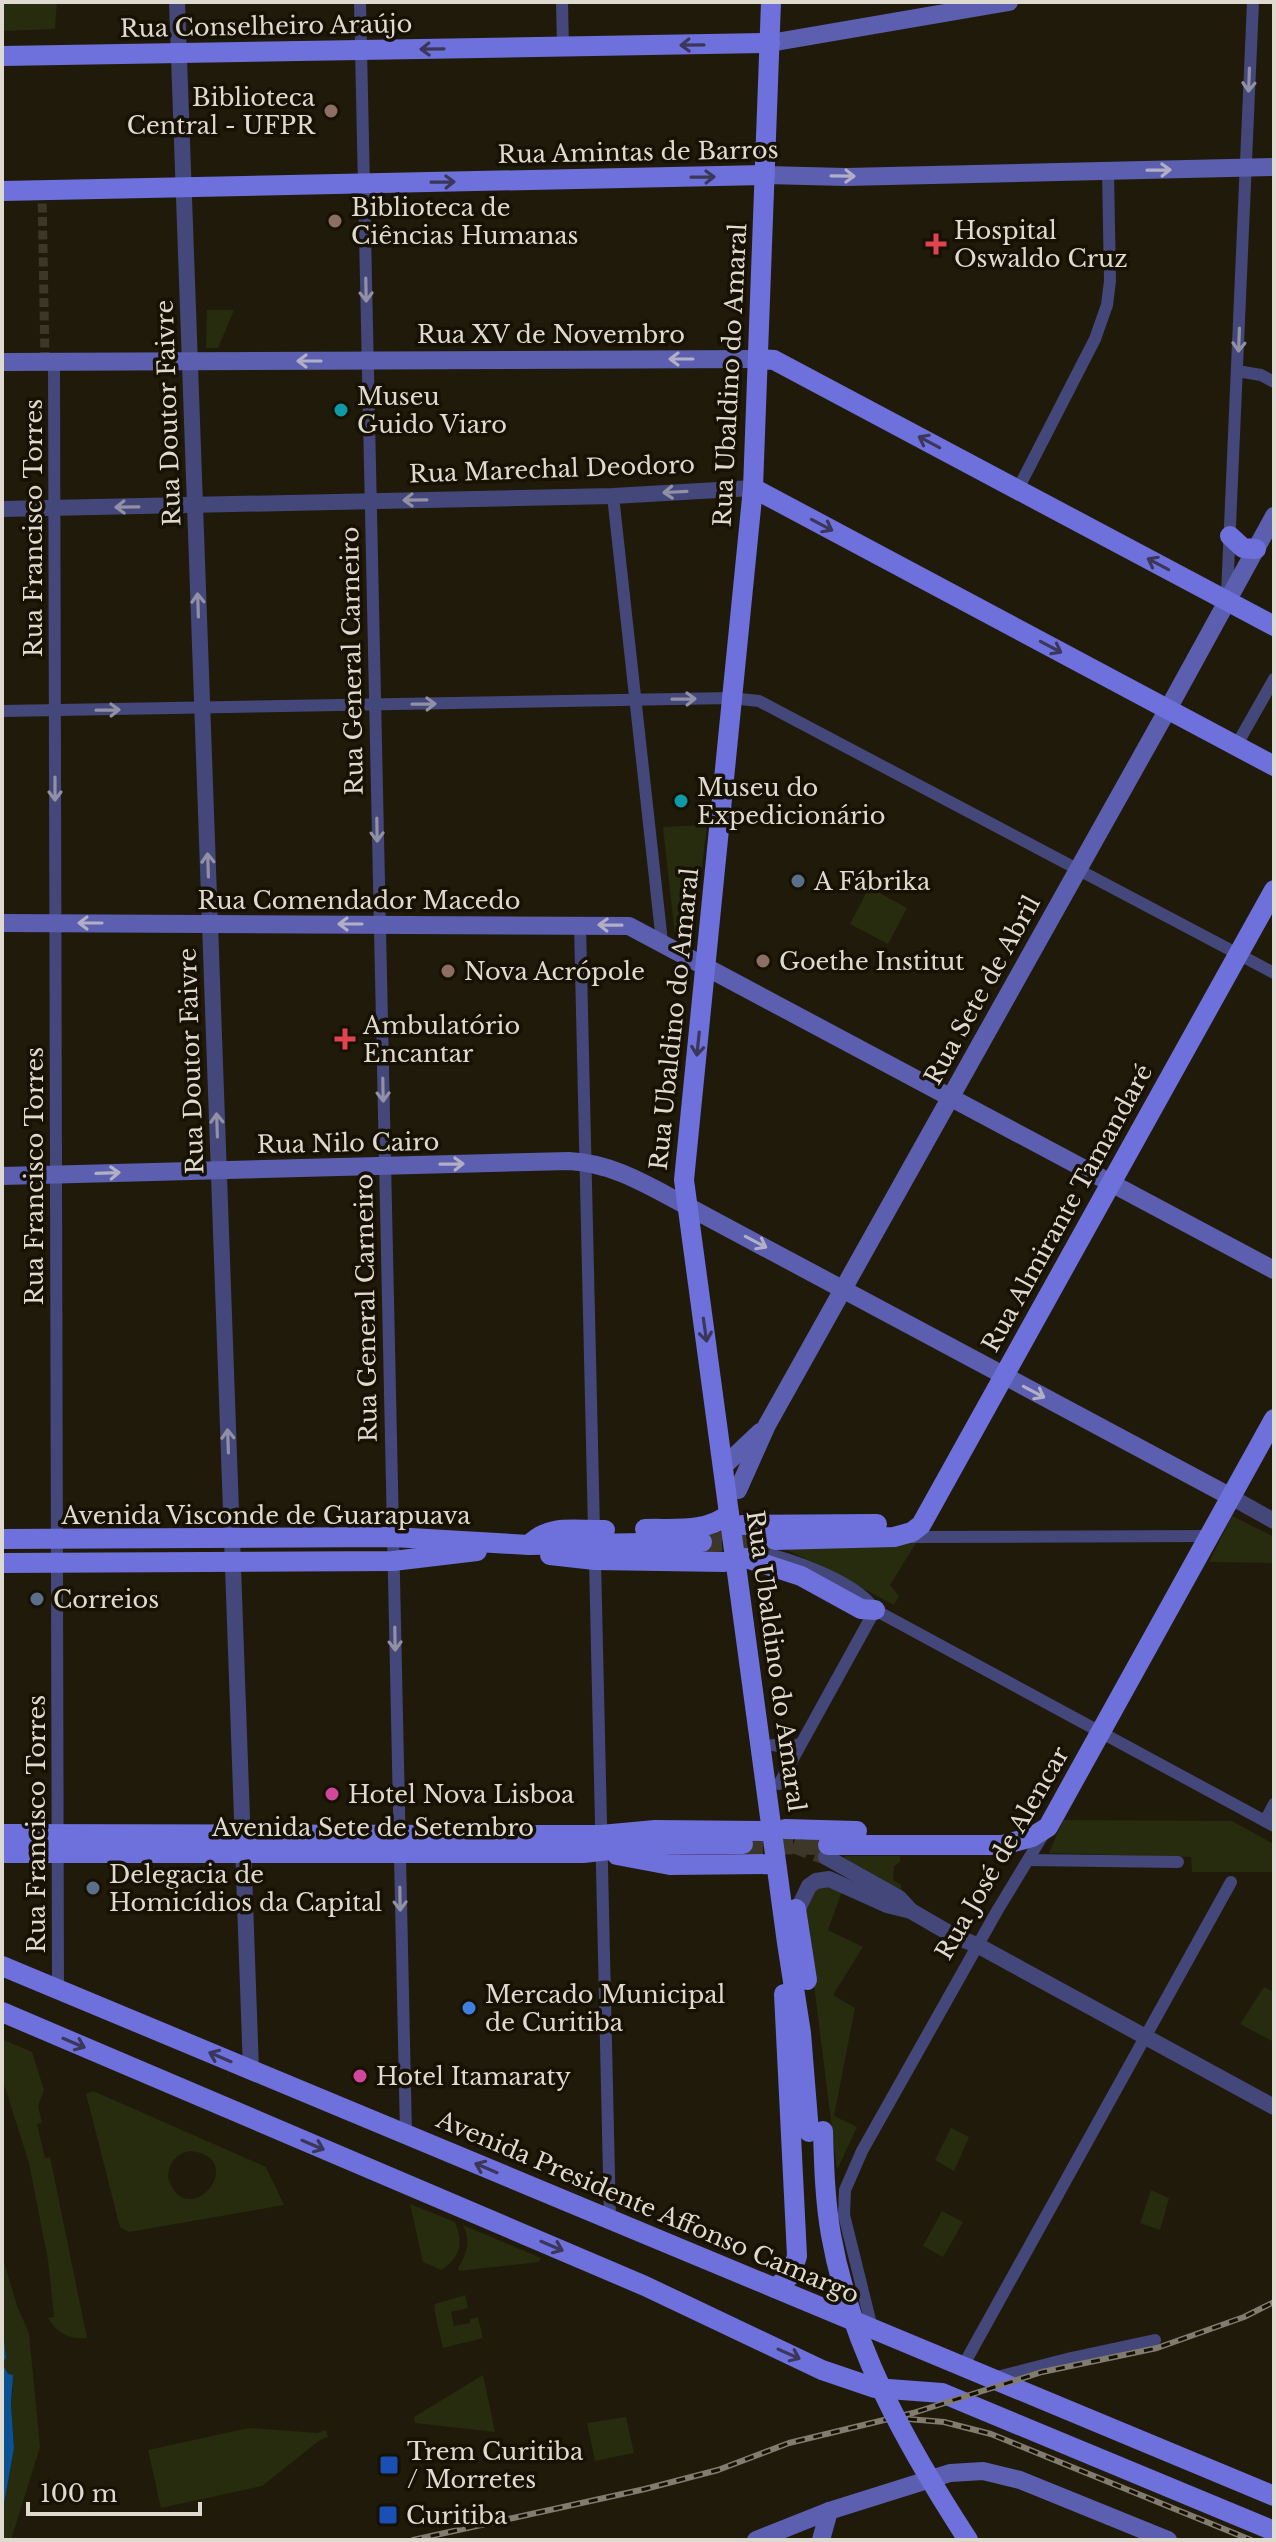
<svg xmlns="http://www.w3.org/2000/svg" width="1276" height="2542" font-family="'Libre Baskerville',serif">
<rect width="100%" height="100%" fill="#201a0a"/>
<g fill="#262c0d" fill-rule="evenodd">
<polygon points="2,2 57,2 55,29 2,31"/>
<polygon points="207,310 234,310 218,348 206,348"/>
<polygon points="707,825 694,935 691,941 685,944 676,939 675,935 663,827"/>
<polygon points="869,887 907,908 888,944 850,924"/>
<polygon points="1232,1516 1274,1537 1274,1563 1209,1562"/>
<polygon points="916,1543 890,1585 899,1596 894,1605 821,1566 774,1544"/>
<polygon points="1063,1820 1232,1821 1274,1844 1274,1872 1192,1872 1191,1857 1049,1853"/>
<polygon points="845,1856 900,1856 900,1862 894,1866 893,1880 901,1885 902,1892 844,1858"/>
<polygon points="822,1886 842,1891 828,1930 863,1947 833,1995 855,2008 834,2116 857,2127 837,2170 805,1912 814,1891"/>
<polygon points="1264,1987 1274,1992 1274,2042 1240,2024"/>
<path d="M2,2039L32,2052L44,2090L38,2106L42,2123L37,2124L45,2158L50,2157L87,2338C70,2340 57,2333 48,2318L54,2317L48,2260L29,2163L2,2078Z"/>
<path d="M93,2091L266,2167L284,2205L129,2232L120,2227L86,2094ZM191,2151C252,2159 185,2236 168,2177C169,2162 176,2153 191,2151Z"/>
<polygon points="951,2128 969,2137 954,2171 935,2160"/>
<polygon points="1151,2190 1169,2198 1160,2230 1140,2223"/>
<path d="M410,2204L455,2222C464,2244 460,2256 442,2270L423,2262Z"/>
<polygon points="942,2211 963,2222 943,2257 923,2246"/>
<path d="M463,2225L541,2258L539,2262L459,2271L458,2268C467,2253 471,2242 463,2225Z"/>
<polygon points="2,2255 17,2306 29,2333 40,2447 11,2540 2,2540 2,2515 14,2448 11,2404 13,2389 2,2363 6,2358 2,2321"/>
<polygon points="465,2295 468,2308 451,2312 454,2326 470,2323 470,2319 478,2317 483,2338 443,2348 434,2309 435,2304"/>
<polygon points="483,2375 495,2432 415,2423 414,2417"/>
<polygon points="626,2417 634,2453 595,2461 587,2423"/>
<polygon points="249,2428 317,2433 326,2430 328,2437 320,2440 262,2486 161,2508 148,2450"/>
</g>
<polygon fill="#0c5194" points="2,2321 6,2358 2,2363 8,2374 13,2375 11,2404 14,2448 2,2515"/>
<g fill="none" stroke-linecap="round" stroke-linejoin="round">
<polyline stroke="#3c3728" stroke-width="9" stroke-dasharray="9 4.5" stroke-linecap="butt" points="42,190 45,362"/>
<polyline stroke="#3c3728" stroke-width="12" stroke-dasharray="12 6" stroke-linecap="butt" points="710,1541 773,1555"/>
<polyline stroke="#3c3728" stroke-width="16" stroke-dasharray="16 8" stroke-linecap="butt" points="793,1845 826,1857"/>
<g stroke="#3c3728" stroke-width="20" stroke-dasharray="20 10" stroke-linecap="butt">
<polyline points="702,1542 775,1540"/>
<polyline points="743,1844 828,1845"/>
</g>
<g stroke="#44477a" stroke-width="12">
<polyline points="360,2 406,2134"/>
<polyline points="562,2 563,47"/>
<polyline points="54,362 58,1989"/>
<polyline points="1237,371 1261,375 1274,382"/>
<polyline points="1018,489 1095,339 1107,305 1110,281 1108,171"/>
<polyline points="613,496 662,942"/>
<polyline points="1227,594 1253,2"/>
<polyline points="2,711 731,698 759,701 1274,973"/>
<polyline points="1236,746 1274,679"/>
<polyline points="580,925 594,1530"/>
<polyline points="908,1537 1209,1536"/>
<path d="M773,1555C802,1563 859,1584 875,1610L1274,1826"/>
<polyline points="595,1560 610,2219"/>
<polyline points="773,1745 789,1748 799,1744"/>
<polyline points="779,1784 875,1610"/>
<polyline points="1265,1821 1274,1804"/>
<polyline points="1028,1860 1178,1862"/>
<polyline points="872,2328 844,2215 845,2190 862,2151 997,1911 1043,1835"/>
<polyline points="963,2366 1231,1882"/>
<polyline points="993,2378 1071,2358 1155,2340"/>
</g>
<g stroke="#44477a" stroke-width="16">
<polyline points="177,2 251,2070"/>
<polyline points="2,509 613,496 753,488"/>
<polyline points="1231,1497 1274,1521"/>
<polyline points="826,1857 899,1898 910,1910"/>
<polyline points="796,1913 809,1886 816,1881 829,1879 887,1905 911,1911 956,1937 977,1945 1274,2107"/>
</g>
<g stroke="#5c5eb0" stroke-width="18">
<polyline points="770,43 1009,2"/>
<polyline points="765,175 846,177 1274,167"/>
<polyline points="2,362 759,359"/>
<polyline points="2,923 629,926 1274,1270"/>
<path d="M2,1176L569,1161C613,1163 649,1186 687,1206L1231,1497"/>
<polyline points="724,1466 760,1432"/>
<polyline points="738,1490 767,1425 1168,709 1274,516"/>
<polyline points="756,2540 829,2511 950,2473 983,2471 1020,2480 1168,2540"/>
<polyline points="821,2540 829,2511"/>
</g>
<g stroke="#6e70db" stroke-width="20">
<polyline points="771,2 753,488 684,1180 787,1943 801,2033 809,2132"/>
<polyline points="2,56 770,43"/>
<polyline points="2,191 765,175"/>
<polyline points="759,359 774,360 1274,626"/>
<polyline points="753,488 1274,766"/>
<polyline points="1230,536 1243,548 1256,549"/>
<polyline points="742,1525 877,1524"/>
<path d="M645,1529C674,1528 706,1533 729,1514"/>
<polyline points="2,1539 393,1537 529,1545 702,1542"/>
<polyline points="775,1540 894,1537 912,1532 921,1525 1274,890"/>
<path d="M529,1545C550,1523 576,1531 605,1530"/>
<polyline points="550,1555 595,1560 724,1562 735,1560"/>
<polyline points="746,1558 801,1576 861,1609 875,1610"/>
<polyline points="2,1563 393,1561 477,1551"/>
<polyline points="785,1829 857,1831"/>
<polyline points="2,1834 518,1835 601,1835 655,1830 772,1831"/>
<polyline points="828,1845 1003,1845 1032,1837 1048,1827 1274,1419"/>
<polyline points="2,1853 583,1853 655,1845 743,1844"/>
<polyline points="617,1855 670,1865 776,1864"/>
<polyline points="796,1909 807,1980"/>
<polyline points="2,1966 1274,2496"/>
<polyline points="2,2012 645,2286 822,2370 875,2388 942,2393 1274,2531"/>
<polyline points="775,2288 791,2275 797,2256 784,1994"/>
</g>
<g stroke="#817c6f" stroke-width="6">
<g id="rail">
<polyline points="908,2419 944,2422 991,2434 1251,2540"/>
<polyline points="413,2540 645,2489 718,2470 789,2443 913,2413 1042,2372 1157,2348 1244,2317 1274,2302"/>
</g>
</g>
<use href="#rail" stroke="#171103" stroke-width="3" stroke-dasharray="9" stroke-linecap="butt"/>
<path stroke="#6e70db" stroke-width="20" d="M823,2131C824,2166 825,2201 831,2235C851,2347 907,2446 968,2540"/>
</g>
<defs><path id="oneway-shaft" d="M-6 0H5M1.5-3L5.5 0L1.5 3" fill="none" stroke-width="1.6" stroke-linecap="round" stroke-linejoin="round" transform="scale(2)"/></defs>
<g stroke="#3a3759">
<use href="#oneway-shaft" transform="translate(692 45) rotate(179)"/>
<use href="#oneway-shaft" transform="translate(432 49) rotate(179)"/>
<use href="#oneway-shaft" transform="translate(703 177) rotate(-1)"/>
<use href="#oneway-shaft" transform="translate(443 182) rotate(-1)"/>
<use href="#oneway-shaft" transform="translate(929 442) rotate(-152)"/>
<use href="#oneway-shaft" transform="translate(822 525) rotate(28)"/>
<use href="#oneway-shaft" transform="translate(1158 564) rotate(-152)"/>
<use href="#oneway-shaft" transform="translate(1051 647) rotate(28)"/>
<use href="#oneway-shaft" transform="translate(698 1044) rotate(96)"/>
<use href="#oneway-shaft" transform="translate(705 1330) rotate(82)"/>
<use href="#oneway-shaft" transform="translate(74 2043) rotate(23)"/>
<use href="#oneway-shaft" transform="translate(220 2057) rotate(-157)"/>
<use href="#oneway-shaft" transform="translate(313 2145) rotate(23)"/>
<use href="#oneway-shaft" transform="translate(486 2168) rotate(-157)"/>
<use href="#oneway-shaft" transform="translate(552 2246) rotate(23)"/>
<use href="#oneway-shaft" transform="translate(789 2354) rotate(24)"/>
</g>
<g stroke="#9190a5">
<use href="#oneway-shaft" transform="translate(1249 80) rotate(92)"/>
<use href="#oneway-shaft" transform="translate(366 290) rotate(89)"/>
<use href="#oneway-shaft" transform="translate(1239 340) rotate(92)"/>
<use href="#oneway-shaft" transform="translate(675 492) rotate(177)"/>
<use href="#oneway-shaft" transform="translate(415 500) rotate(179)"/>
<use href="#oneway-shaft" transform="translate(127 507) rotate(179)"/>
<use href="#oneway-shaft" transform="translate(198 605) rotate(-92)"/>
<use href="#oneway-shaft" transform="translate(684 699) rotate(-1)"/>
<use href="#oneway-shaft" transform="translate(424 704) rotate(-1)"/>
<use href="#oneway-shaft" transform="translate(108 710) rotate(-1)"/>
<use href="#oneway-shaft" transform="translate(55 789) rotate(90)"/>
<use href="#oneway-shaft" transform="translate(377 830) rotate(89)"/>
<use href="#oneway-shaft" transform="translate(208 865) rotate(-92)"/>
<use href="#oneway-shaft" transform="translate(383 1090) rotate(89)"/>
<use href="#oneway-shaft" transform="translate(217 1125) rotate(-92)"/>
<use href="#oneway-shaft" transform="translate(228 1441) rotate(-92)"/>
<use href="#oneway-shaft" transform="translate(395 1639) rotate(89)"/>
<use href="#oneway-shaft" transform="translate(400 1899) rotate(89)"/>
</g>
<g stroke="#b0afc5">
<use href="#oneway-shaft" transform="translate(1159 170) rotate(-1)"/>
<use href="#oneway-shaft" transform="translate(843 176) rotate(1)"/>
<use href="#oneway-shaft" transform="translate(681 359) rotate(180)"/>
<use href="#oneway-shaft" transform="translate(309 361) rotate(180)"/>
<use href="#oneway-shaft" transform="translate(90 923) rotate(-180)"/>
<use href="#oneway-shaft" transform="translate(350 924) rotate(-180)"/>
<use href="#oneway-shaft" transform="translate(610 925) rotate(-179)"/>
<use href="#oneway-shaft" transform="translate(452 1164) rotate(-1)"/>
<use href="#oneway-shaft" transform="translate(108 1173) rotate(-2)"/>
<use href="#oneway-shaft" transform="translate(756 1242) rotate(28)"/>
<use href="#oneway-shaft" transform="translate(1034 1392) rotate(28)"/>
</g>
<g fill="#8d6e63" stroke="#171103" stroke-width="3">
<circle cx="331" cy="111" r="8"/>
<circle cx="335" cy="221" r="8"/>
<circle cx="763" cy="961" r="8"/>
<circle cx="448" cy="971" r="8"/>
</g>
<g fill="#e0444e" stroke="#171103" stroke-width="3">
<path d="M932 232h8v8h8v8h-8v8h-8v-8h-8v-8h8z"/>
<path d="M341 1027h8v8h8v8h-8v8h-8v-8h-8v-8h8z"/>
</g>
<g fill="#0f9aa8" stroke="#171103" stroke-width="3">
<circle cx="341" cy="410" r="8"/>
<circle cx="681" cy="801" r="8"/>
</g>
<g fill="#5c6f8a" stroke="#171103" stroke-width="3">
<circle cx="798" cy="881" r="8"/>
<circle cx="37" cy="1599" r="8"/>
<circle cx="93" cy="1888" r="8"/>
</g>
<g fill="#d1479c" stroke="#171103" stroke-width="3">
<circle cx="332" cy="1794" r="8"/>
<circle cx="360" cy="2076" r="8"/>
</g>
<circle fill="#3f7fe0" stroke="#171103" stroke-width="3" cx="469" cy="2008" r="8"/>
<g fill="#1a4fb4" stroke="#171103" stroke-width="3">
<rect x="379" y="2455" width="20" height="20" rx="4"/>
<rect x="378" y="2505" width="20" height="20" rx="4"/>
</g>
<g text-anchor="middle" dominant-baseline="central" stroke-width="7" stroke-linejoin="round" paint-order="stroke">
<g font-size="24" fill="#dedad0" stroke="#171103">
<text transform="translate(266 26) rotate(-1)">Rua Conselheiro Araújo</text>
<text transform="translate(638 152) rotate(-1)">Rua Amintas de Barros</text>
<text x="551" y="334">Rua XV de Novembro</text>
<text transform="translate(730 375) rotate(-87)">Rua Ubaldino do Amaral</text>
<text transform="translate(168 413) rotate(-92)">Rua Doutor Faivre</text>
<text transform="translate(552 469) rotate(-2)">Rua Marechal Deodoro</text>
<text transform="translate(33 528) rotate(-90)">Rua Francisco Torres</text>
<text transform="translate(352 661) rotate(-91)">Rua General Carneiro</text>
<text x="359" y="900">Rua Comendador Macedo</text>
<text transform="translate(982 990) rotate(-61)">Rua Sete de Abril</text>
<text transform="translate(674 1019) rotate(-84)">Rua Ubaldino do Amaral</text>
<text transform="translate(191 1061) rotate(-92)">Rua Doutor Faivre</text>
<text transform="translate(348 1143) rotate(-1)">Rua Nilo Cairo</text>
<text transform="translate(34 1176) rotate(-90)">Rua Francisco Torres</text>
<text transform="translate(1067 1208) rotate(-61)">Rua Almirante Tamandaré</text>
<text transform="translate(366 1308) rotate(-91)">Rua General Carneiro</text>
<text x="266" y="1515">Avenida Visconde de Guarapuava</text>
<text transform="translate(776 1661) rotate(82)">Rua Ubaldino do Amaral</text>
<text transform="translate(36 1824) rotate(-90)">Rua Francisco Torres</text>
<text x="373" y="1827">Avenida Sete de Setembro</text>
<text transform="translate(1002 1853) rotate(-60)">Rua José de Alencar</text>
<text transform="translate(648 2207) rotate(23)">Avenida Presidente Affonso Camargo</text>
</g>
<g font-size="24" fill="#dedad0" stroke="#171103" text-anchor="start">
<text x="315" y="97" text-anchor="end">Biblioteca<tspan x="315" dy="28">Central - UFPR</tspan></text>
<text x="351" y="207">Biblioteca de<tspan x="351" dy="28">Ciências Humanas</tspan></text>
<text x="954" y="230">Hospital<tspan x="954" dy="28">Oswaldo Cruz</tspan></text>
<text x="357" y="396">Museu<tspan x="357" dy="28">Guido Viaro</tspan></text>
<text x="697" y="787">Museu do<tspan x="697" dy="28">Expedicionário</tspan></text>
<text x="814" y="881">A Fábrika</text>
<text x="779" y="961">Goethe Institut</text>
<text x="464" y="971">Nova Acrópole</text>
<text x="363" y="1025">Ambulatório<tspan x="363" dy="28">Encantar</tspan></text>
<text x="53" y="1599">Correios</text>
<text x="348" y="1794">Hotel Nova Lisboa</text>
<text x="109" y="1874">Delegacia de<tspan x="109" dy="28">Homicídios da Capital</tspan></text>
<text x="485" y="1994">Mercado Municipal<tspan x="485" dy="28">de Curitiba</tspan></text>
<text x="376" y="2076">Hotel Itamaraty</text>
<text x="407" y="2451">Trem Curitiba<tspan x="407" dy="28">/ Morretes</tspan></text>
<text x="406" y="2515">Curitiba</text>
</g>
</g>
<rect width="1276" height="2542" fill="none" stroke="#dedad0" stroke-width="8"/>
<path d="M28 2502v12h172v-12" fill="none" stroke="#dedad0" stroke-width="4"/>
<text x="40" y="2502" font-size="24" fill="#dedad0" stroke="#171103" stroke-width="6" paint-order="stroke">100 m</text>
</svg>
